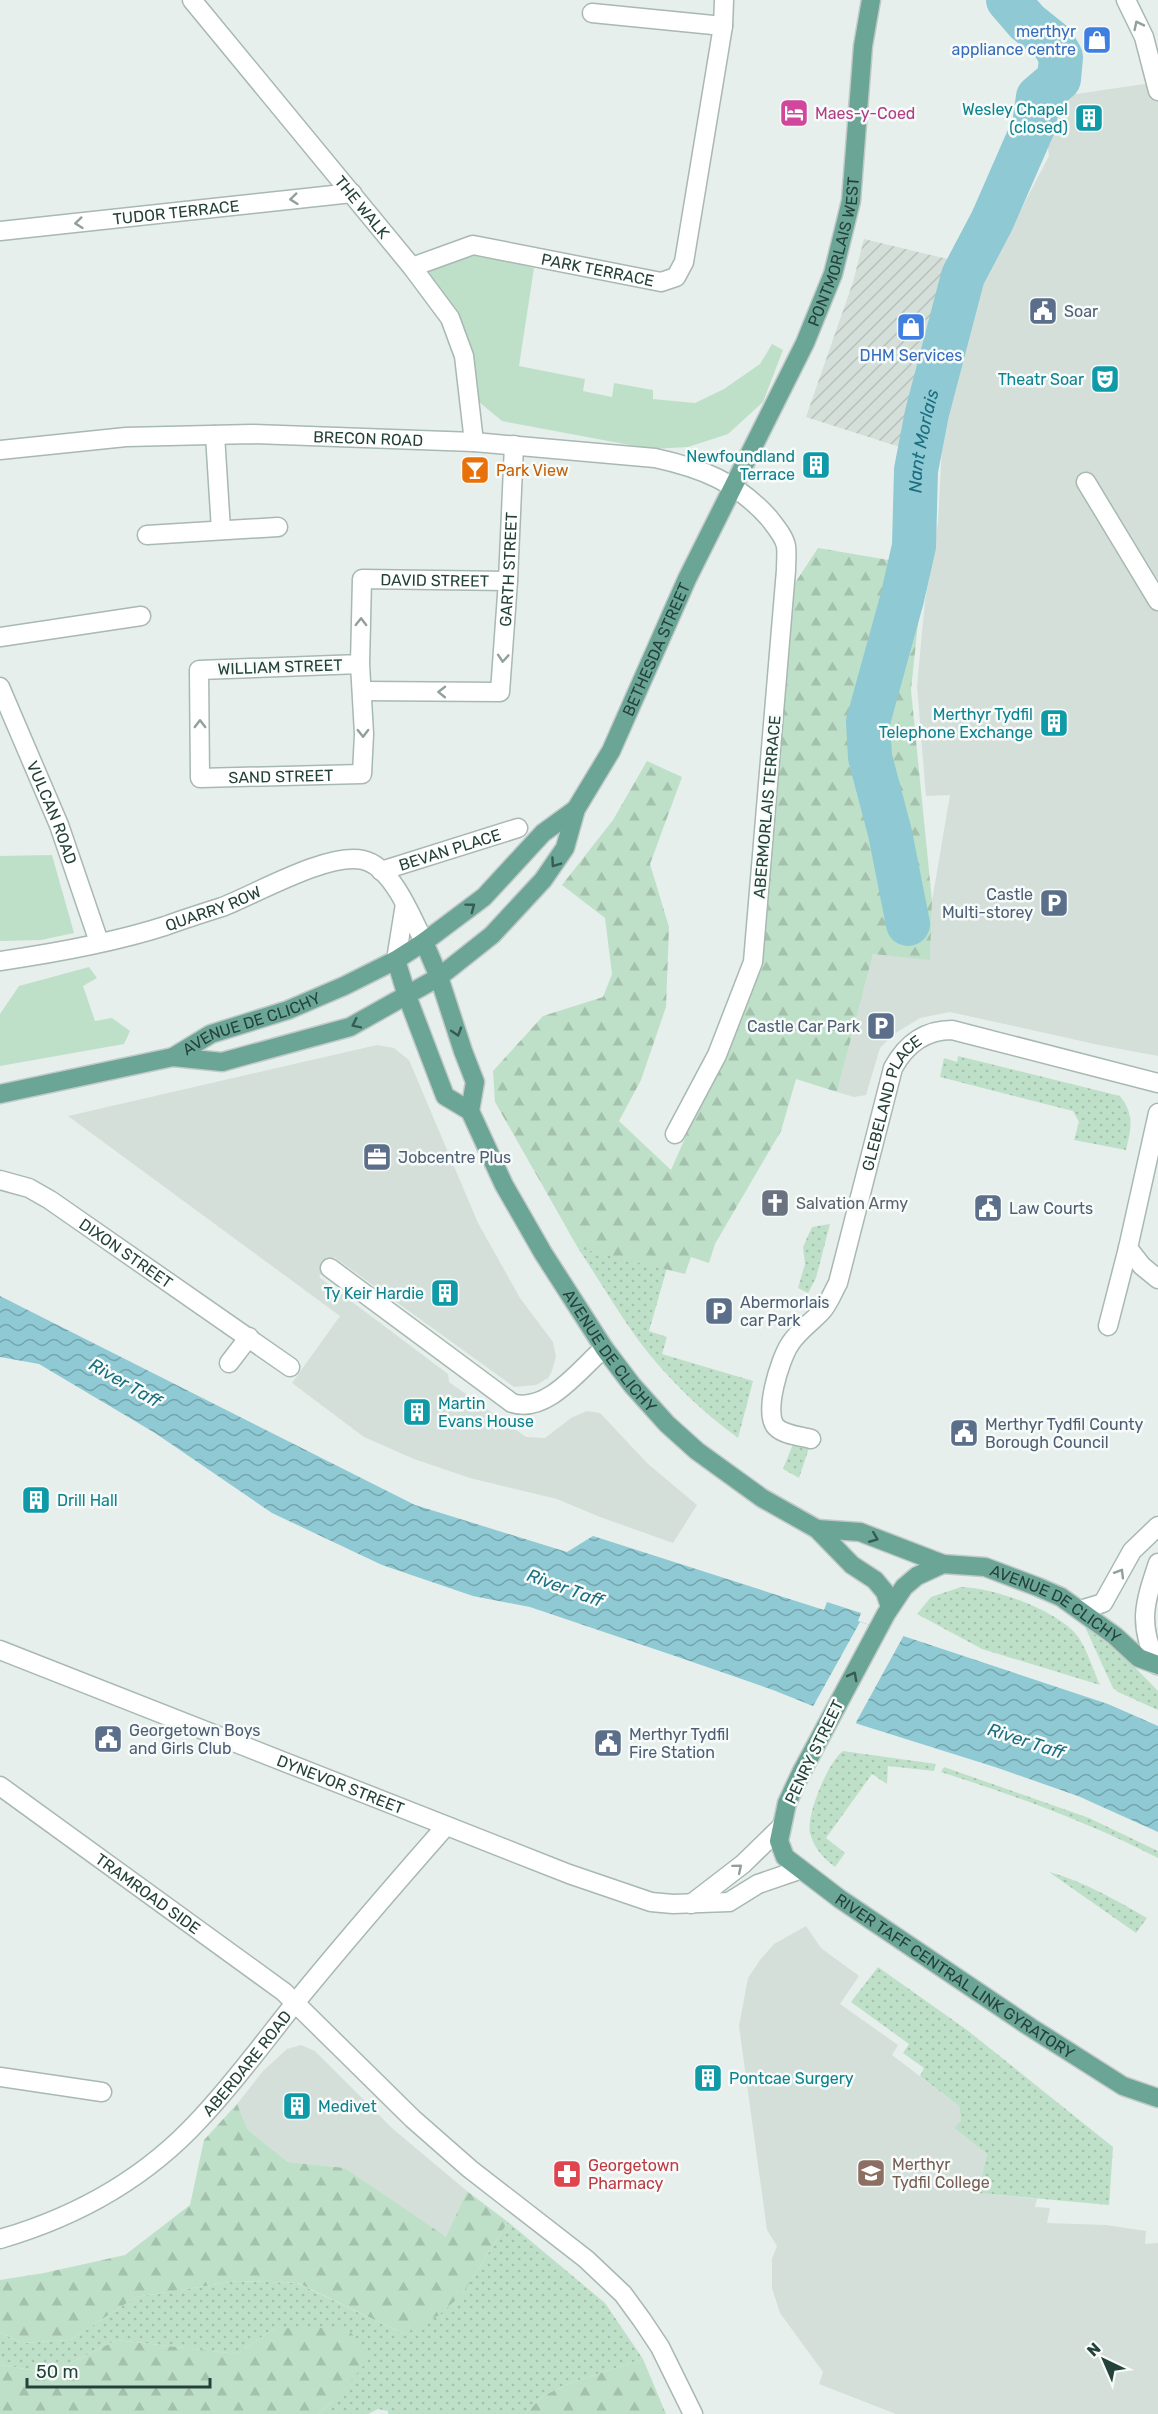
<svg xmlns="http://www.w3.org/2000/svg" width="1158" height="2414" font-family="Rubik,sans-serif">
<defs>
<pattern id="industrial-furrows" width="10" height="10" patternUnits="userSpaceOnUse" patternTransform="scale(1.5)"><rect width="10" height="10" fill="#d4dfda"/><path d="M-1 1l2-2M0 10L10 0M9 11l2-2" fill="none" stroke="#b6c1bc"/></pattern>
<pattern id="grass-dots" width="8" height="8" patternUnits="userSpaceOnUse" patternTransform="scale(1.5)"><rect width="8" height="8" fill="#bfe0c8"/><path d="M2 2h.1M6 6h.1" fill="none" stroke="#a4c1ad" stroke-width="1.8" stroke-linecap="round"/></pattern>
<pattern id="forest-firs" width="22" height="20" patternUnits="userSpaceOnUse" patternTransform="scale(1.5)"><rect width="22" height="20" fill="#bfe0c8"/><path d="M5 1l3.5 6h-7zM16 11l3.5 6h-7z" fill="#a4c1ad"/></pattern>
<pattern id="water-waves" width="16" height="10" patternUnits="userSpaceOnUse" patternTransform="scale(1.5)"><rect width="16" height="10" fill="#8ec9d4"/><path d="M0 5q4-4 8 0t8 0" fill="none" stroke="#74a5ad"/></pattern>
</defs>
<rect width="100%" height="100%" fill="#e6efeb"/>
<g fill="#d4dfda">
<polygon points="1158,82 1158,1056 1099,1045 950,1012 920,1018 894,1034 880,1048 866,1095 854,1097 837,1092 873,954 930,959 932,901 950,795 926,796 917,686 925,601 938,522 945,389 956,371 972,303 1049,156 1042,99"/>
<polygon points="377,1045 394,1048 409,1060 478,1223 520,1298 553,1342 556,1357 551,1373 548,1378 536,1385 514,1387 334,1257 319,1277 448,1374 449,1382 526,1437 545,1438 571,1418 587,1411 600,1413 648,1464 697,1505 673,1543 600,1517 557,1499 470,1478 414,1459 364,1437 292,1383 340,1316 68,1116"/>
<polygon points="806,1926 821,1948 859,1976 840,2004 898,2045 892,2055 959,2106 961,2120 954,2128 987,2154 978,2193 1037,2199 1035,2207 1050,2208 1047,2223 1106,2225 1146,2231 1145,2244 1158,2243 1158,2414 896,2414 819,2384 823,2372 780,2313 772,2288 772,2259 777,2246 767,2230 739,2026 748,1978 760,1960 774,1944"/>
<polygon points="301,2045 315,2051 393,2129 467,2191 446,2238 345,2168 288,2162 248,2130 237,2104 263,2071 287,2049"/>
</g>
<polygon fill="url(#industrial-furrows)" points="864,239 956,261 921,398 906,449 806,417 853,282"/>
<g fill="url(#grass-dots)">
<path d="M958,1056L1120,1096C1135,1115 1131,1129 1126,1150L1074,1140L1079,1122L1073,1111L940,1077L944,1058L957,1062Z"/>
<polygon points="830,1224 816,1278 808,1293 798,1288 805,1264 803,1247 812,1227"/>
<path d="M578,1248L667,1268L649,1331L667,1337L662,1354L753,1381L738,1438C701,1411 667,1378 639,1341C617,1311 598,1278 578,1248Z"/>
<polygon points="793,1444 809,1448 799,1478 783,1469"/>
<path d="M961,1587C992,1587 1061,1611 1079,1638C1088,1652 1093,1670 1100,1685L982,1649L917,1614L931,1597Z"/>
<polygon points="1085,1627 1123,1655 1158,1691 1158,1710 1118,1692 1113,1688"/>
<path d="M843,1751L936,1764L934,1771L888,1766L887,1784L872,1774L826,1838L845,1853L835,1867C823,1858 814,1848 810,1833C806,1815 828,1762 843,1751Z"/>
<path d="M944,1767L1089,1818L1158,1851V1858C1088,1822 1016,1796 941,1772Z"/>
<path d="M1049,1872C1083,1881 1116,1900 1147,1918L1136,1933Z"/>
<polygon points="878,1967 967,2030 1113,2147 1109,2205 978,2193 987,2154 954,2128 961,2120 959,2106 920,2076 924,2068 903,2053 909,2044 851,2002"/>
<polygon points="508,2222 605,2303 643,2359 570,2383 543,2396 525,2414 388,2414 388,2411 378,2409 368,2414 318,2414 335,2399 275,2328 237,2354 117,2340 50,2373 0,2365 0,2332 21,2343 70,2340 136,2297 237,2281 297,2283 404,2334 463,2293"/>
</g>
<g fill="url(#forest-firs)">
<polygon points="818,548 924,566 911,690 932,901 930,960 873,954 837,1092 796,1079 781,1131 715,1244 709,1263 691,1257 685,1274 578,1248 495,1102 493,1071 543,1016 603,997 612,974 605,918 562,885 613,820 647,761 682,777 650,864 669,927 666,1007 641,1080 619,1121 671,1170 756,977 793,586"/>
<polygon points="237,2104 248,2130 288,2162 345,2168 446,2237 467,2191 508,2222 463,2293 439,2315 404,2334 298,2283 237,2281 136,2297 70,2340 21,2343 0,2332 0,2280 44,2273 125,2255 190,2205 204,2140"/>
<polygon points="275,2328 347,2328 371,2357 335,2399 318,2414 0,2414 0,2365 50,2373 117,2340 237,2354"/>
<polygon points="643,2359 666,2414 525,2414 543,2396 570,2383"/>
</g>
<g fill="#bfe0c8">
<polygon points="474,252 534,268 519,366 585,379 583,391 612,397 614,383 653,390 653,399 695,403 724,389 760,364 772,344 783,350 763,402 728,434 688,447 651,449 502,421 479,402 470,352 425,272"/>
<polygon points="52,855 74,933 41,940 0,941 0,856"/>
<polygon points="89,967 97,978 83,986 95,1021 112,1018 130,1031 124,1044 0,1066 0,1014 19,986"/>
</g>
<polygon fill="url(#water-waves)" points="0,1296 415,1505 567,1552 593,1536 824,1610 827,1602 861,1613 858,1621 1108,1704 1158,1726 1158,1832 1078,1796 995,1767 858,1724 773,1690 678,1657 530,1607 473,1596 382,1565 272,1513 155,1433 39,1364 0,1357"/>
<polygon fill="#e6efeb" points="860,1622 904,1635 854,1726 811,1710"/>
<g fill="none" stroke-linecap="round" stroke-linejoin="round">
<path stroke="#8ec9d4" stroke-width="44" id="s1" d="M908,924L890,833L870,757L868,722L902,599L914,546L916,470L927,413L963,276L992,221L1034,125L1038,97L1059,79L1061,57L1053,43L1027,22L1008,0"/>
<g stroke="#a8b8b2" stroke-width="21">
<g id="minor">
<path id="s2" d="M192,0L412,267L450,318L464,356L474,442"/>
<polyline points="1126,0 1144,37 1158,91"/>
<polyline points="592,13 723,26"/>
<path id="s3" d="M0,231L352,193"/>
<path id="s4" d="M412,267L473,245L661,282L676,277L684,262L723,26L724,0"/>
<polyline points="215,435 221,530"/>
<path id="s5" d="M0,450L126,437L252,434L474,442L655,458C701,468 737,482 769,518C775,526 784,536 786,546C787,553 786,562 786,570L753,962L717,1055L675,1134"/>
<polyline points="1086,482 1158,601"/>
<polyline points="147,535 278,527"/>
<polyline points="0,637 141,616"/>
<path id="s6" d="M360,664L199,670L200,778L362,774L364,734L360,664L362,579L508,581"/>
<path id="s7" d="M0,687L59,825L99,942"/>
<path id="s8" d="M362,691L500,692L508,581L514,445"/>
<path id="s9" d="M381,871L518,828"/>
<polyline points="396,960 405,904"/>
<path id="s10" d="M0,961C55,953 112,943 165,926C184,919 203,913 222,907C256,894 328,852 363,860C392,866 412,918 424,942"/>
<polyline points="1158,1113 1128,1248 1142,1266 1158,1279"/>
<path id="s11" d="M0,1180L29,1188L50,1200L290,1367"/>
<path d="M330,1268L512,1403C547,1414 580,1369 604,1348"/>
<polyline points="1108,1326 1128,1248"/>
<polyline points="229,1363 249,1337"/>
<path id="s12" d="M811,1439C800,1436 784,1435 776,1427C763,1413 780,1359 790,1344C798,1331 812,1322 822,1311C829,1303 833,1292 838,1283L893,1068C906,1044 925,1030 952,1030L1158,1083"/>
<polyline points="1080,1610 1103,1603 1132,1551 1158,1526"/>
<path id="s13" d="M0,1650L569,1874L651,1902L673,1904L729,1902L758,1884L799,1870"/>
<path d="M1157,1665C1138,1623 1144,1605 1158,1563"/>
<path id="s14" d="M0,1786L284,1992L413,2119L470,2169L586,2259L623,2294L642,2320L660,2347L693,2414"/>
<polyline points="691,1904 743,1864 780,1828"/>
<polyline points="0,2077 102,2092"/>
<path id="s15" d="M0,2239C76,2217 146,2178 200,2119C234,2083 264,2042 295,2003C344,1943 395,1884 446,1826"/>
</g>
</g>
<g stroke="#c2cac8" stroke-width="21">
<g id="major">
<polyline points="424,942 439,977 463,1051 475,1082 470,1111"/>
<path id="s16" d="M396,960L407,996L445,1096L470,1111L504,1185L543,1253L604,1348L632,1385L667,1424L697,1451L762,1498L817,1529L852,1565L875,1580L885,1592L890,1607"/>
<path id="s17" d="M173,1057L211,1034L288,1010L344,986L396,960L424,942L484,897L543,833L576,809"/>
<path id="s18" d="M0,1094L173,1057L222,1062L350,1027L439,977L492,935L543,880L565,848L576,809L611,751L687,579L805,343L833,274L851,201L863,46L871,0"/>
<path id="s19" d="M817,1529L860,1532L943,1564L985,1567L1038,1587L1061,1597L1115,1636L1139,1658L1158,1665"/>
<path id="s20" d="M943,1564L917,1576L904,1587L886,1614L801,1773L787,1803L779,1841L785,1857L840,1899L1030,2027L1123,2086L1158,2098"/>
</g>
</g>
<use href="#minor" stroke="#fff" stroke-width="18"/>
<use href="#major" stroke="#6aa596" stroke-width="18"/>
</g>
<defs><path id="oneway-chevron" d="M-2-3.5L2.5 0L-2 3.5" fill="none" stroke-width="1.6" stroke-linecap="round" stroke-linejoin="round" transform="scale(1.5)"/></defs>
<g stroke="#92a09c">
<use href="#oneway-chevron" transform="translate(1138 25) rotate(-116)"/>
<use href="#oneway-chevron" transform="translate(294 199) rotate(174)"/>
<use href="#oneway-chevron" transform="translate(79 223) rotate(174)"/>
<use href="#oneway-chevron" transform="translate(361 622) rotate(-89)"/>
<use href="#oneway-chevron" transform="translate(503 658) rotate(94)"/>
<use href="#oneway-chevron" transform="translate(442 692) rotate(-179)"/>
<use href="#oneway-chevron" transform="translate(200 724) rotate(-90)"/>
<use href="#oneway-chevron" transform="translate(363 733) rotate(89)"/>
<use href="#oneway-chevron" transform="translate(1120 1573) rotate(-59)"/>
<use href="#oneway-chevron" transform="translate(738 1868) rotate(-40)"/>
</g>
<g stroke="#365b51">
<use href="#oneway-chevron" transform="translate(555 863) rotate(125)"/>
<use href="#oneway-chevron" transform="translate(471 907) rotate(-37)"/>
<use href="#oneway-chevron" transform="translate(356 1024) rotate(154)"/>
<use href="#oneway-chevron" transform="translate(457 1032) rotate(72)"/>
<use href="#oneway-chevron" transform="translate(874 1538) rotate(22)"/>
<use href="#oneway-chevron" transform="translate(853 1676) rotate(-62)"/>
</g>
<defs>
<g id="shop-square" transform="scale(1.5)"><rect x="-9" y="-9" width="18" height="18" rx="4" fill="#3f7fe0" stroke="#f7fbf9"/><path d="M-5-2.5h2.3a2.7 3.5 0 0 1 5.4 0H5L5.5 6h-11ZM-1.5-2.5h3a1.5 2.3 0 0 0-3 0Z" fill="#fff"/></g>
<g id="hotel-square" transform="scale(1.5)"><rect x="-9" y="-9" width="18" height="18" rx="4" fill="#d1479c" stroke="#f7fbf9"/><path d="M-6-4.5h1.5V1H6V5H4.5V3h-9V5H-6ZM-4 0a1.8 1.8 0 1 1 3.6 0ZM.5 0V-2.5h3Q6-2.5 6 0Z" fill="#fff"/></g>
<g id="building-square" transform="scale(1.5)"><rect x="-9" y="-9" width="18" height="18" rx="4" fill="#0f9aa8" stroke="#f7fbf9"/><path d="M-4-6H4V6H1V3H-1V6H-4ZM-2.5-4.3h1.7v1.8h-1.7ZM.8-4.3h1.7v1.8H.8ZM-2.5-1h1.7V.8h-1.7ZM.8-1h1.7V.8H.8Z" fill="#fff"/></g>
<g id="civic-square" transform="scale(1.5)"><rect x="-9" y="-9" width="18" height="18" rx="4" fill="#5c6f8a" stroke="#f7fbf9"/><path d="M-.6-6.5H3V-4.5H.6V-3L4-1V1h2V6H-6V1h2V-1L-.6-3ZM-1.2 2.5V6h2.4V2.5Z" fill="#fff"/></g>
<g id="theatre-square" transform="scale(1.5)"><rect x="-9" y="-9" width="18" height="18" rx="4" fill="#0f9aa8" stroke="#f7fbf9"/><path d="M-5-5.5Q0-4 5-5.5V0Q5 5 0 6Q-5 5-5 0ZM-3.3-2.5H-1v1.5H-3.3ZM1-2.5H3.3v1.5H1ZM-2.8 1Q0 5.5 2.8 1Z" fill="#fff"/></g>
<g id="bar-square" transform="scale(1.5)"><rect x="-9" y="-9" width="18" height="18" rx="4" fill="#e8710a" stroke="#f7fbf9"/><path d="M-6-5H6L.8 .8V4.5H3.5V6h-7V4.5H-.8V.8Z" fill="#fff"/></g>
<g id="parking-square" transform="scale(1.5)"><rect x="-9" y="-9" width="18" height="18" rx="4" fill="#5c6f8a" stroke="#f7fbf9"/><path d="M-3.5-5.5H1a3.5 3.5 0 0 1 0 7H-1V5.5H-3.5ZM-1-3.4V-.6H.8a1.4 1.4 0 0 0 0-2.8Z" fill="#fff"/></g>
<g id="office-square" transform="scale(1.5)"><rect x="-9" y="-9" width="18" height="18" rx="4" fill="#5c6f8a" stroke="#f7fbf9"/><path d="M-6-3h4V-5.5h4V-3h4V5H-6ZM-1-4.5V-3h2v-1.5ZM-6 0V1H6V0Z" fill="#fff"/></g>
<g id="church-square" transform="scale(1.5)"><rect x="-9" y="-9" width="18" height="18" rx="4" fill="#6b7280" stroke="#f7fbf9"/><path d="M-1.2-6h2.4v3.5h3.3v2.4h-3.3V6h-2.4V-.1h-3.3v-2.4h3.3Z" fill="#fff"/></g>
<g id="university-square" transform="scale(1.5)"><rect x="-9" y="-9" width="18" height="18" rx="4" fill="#8d6e63" stroke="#f7fbf9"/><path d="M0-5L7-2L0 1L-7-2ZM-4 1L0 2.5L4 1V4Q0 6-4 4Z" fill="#fff"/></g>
<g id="pharmacy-square" transform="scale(1.5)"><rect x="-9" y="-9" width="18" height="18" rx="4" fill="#e0444e" stroke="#f7fbf9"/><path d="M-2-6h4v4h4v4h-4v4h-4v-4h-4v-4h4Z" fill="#fff"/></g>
</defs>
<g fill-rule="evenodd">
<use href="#shop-square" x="1097" y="40"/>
<use href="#hotel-square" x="794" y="113"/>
<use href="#building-square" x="1089" y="118"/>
<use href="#civic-square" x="1043" y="311"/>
<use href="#shop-square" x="911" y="327"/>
<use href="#theatre-square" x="1105" y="379"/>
<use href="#building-square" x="816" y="465"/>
<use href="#bar-square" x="475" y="470"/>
<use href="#building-square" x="1054" y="723"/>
<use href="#parking-square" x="1054" y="903"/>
<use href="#parking-square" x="881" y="1026"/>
<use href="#office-square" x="377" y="1157"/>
<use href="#church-square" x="775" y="1203"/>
<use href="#civic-square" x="988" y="1208"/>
<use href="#building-square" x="445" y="1293"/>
<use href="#parking-square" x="719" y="1311"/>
<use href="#building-square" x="417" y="1412"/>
<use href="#civic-square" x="964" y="1433"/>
<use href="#building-square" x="36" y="1500"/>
<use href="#civic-square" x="108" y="1739"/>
<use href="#civic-square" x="608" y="1743"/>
<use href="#building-square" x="708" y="2078"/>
<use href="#building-square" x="297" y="2106"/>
<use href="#university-square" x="871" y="2173"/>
<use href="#pharmacy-square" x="567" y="2174"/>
</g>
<g text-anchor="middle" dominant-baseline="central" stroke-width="5" stroke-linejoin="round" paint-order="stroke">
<g font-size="16" fill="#366cbe" stroke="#f7fbf9" text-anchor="end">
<text x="1076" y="31">merthyr<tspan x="1076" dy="18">appliance centre</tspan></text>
<text x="911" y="355" text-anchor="middle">DHM Services</text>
</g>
<g font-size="16" fill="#0d838f" stroke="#f7fbf9" text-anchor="end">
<text x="1068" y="109">Wesley Chapel<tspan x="1068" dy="18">(closed)</tspan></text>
<text x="1084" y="379">Theatr Soar</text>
<text x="795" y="456">Newfoundland<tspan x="795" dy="18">Terrace</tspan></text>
<text x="1033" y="714">Merthyr Tydfil<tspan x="1033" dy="18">Telephone Exchange</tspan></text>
<text x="424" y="1293">Ty Keir Hardie</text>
<text x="438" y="1403" text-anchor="start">Martin<tspan x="438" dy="18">Evans House</tspan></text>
<text x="57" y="1500" text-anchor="start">Drill Hall</text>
<text x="729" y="2078" text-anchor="start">Pontcae Surgery</text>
<text x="318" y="2106" text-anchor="start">Medivet</text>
</g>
<g font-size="16" fill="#b23c85" stroke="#f7fbf9" text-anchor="start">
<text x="815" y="113">Maes-y-Coed</text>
</g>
<g font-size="16" fill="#24423a" stroke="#f7fbf9">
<text stroke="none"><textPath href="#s2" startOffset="268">THE WALK</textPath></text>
<text stroke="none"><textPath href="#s3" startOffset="177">TUDOR TERRACE</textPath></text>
<text stroke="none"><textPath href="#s18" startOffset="1299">PONTMORLAIS WEST</textPath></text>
<text stroke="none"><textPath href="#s4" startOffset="192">PARK TERRACE</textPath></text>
<text stroke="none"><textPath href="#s5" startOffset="369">BRECON ROAD</textPath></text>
<text stroke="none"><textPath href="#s8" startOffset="261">GARTH STREET</textPath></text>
<text stroke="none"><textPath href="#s6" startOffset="699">DAVID STREET</textPath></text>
<text stroke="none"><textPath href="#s18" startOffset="862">BETHESDA STREET</textPath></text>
<text transform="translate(280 667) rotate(-2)">WILLIAM STREET</text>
<text stroke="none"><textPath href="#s6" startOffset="350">SAND STREET</textPath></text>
<text transform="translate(767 807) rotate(-85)">ABERMORLAIS TERRACE</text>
<text stroke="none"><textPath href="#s7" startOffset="136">VULCAN ROAD</textPath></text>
<text stroke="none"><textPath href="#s9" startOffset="72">BEVAN PLACE</textPath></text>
<text stroke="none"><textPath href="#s10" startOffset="220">QUARRY ROW</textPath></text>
<text stroke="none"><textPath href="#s17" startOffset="86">AVENUE DE CLICHY</textPath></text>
<text stroke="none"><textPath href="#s12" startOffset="392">GLEBELAND PLACE</textPath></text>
<text stroke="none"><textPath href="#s11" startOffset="147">DIXON STREET</textPath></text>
<text stroke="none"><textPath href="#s16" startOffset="452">AVENUE DE CLICHY</textPath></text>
<text stroke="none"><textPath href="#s19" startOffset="254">AVENUE DE CLICHY</textPath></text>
<text transform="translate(814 1752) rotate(-64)">PENRY STREET</text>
<text stroke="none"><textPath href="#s13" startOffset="366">DYNEVOR STREET</textPath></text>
<text stroke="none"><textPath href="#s14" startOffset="183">TRAMROAD SIDE</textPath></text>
<text stroke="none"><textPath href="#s20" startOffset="555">RIVER TAFF CENTRAL LINK GYRATORY</textPath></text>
<text stroke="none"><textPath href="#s15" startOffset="309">ABERDARE ROAD</textPath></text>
</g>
<g font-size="16" fill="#4e5e75" stroke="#f7fbf9" text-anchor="start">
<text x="1064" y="311">Soar</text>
<text x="1033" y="894" text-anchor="end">Castle<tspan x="1033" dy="18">Multi-storey</tspan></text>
<text x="860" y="1026" text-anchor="end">Castle Car Park</text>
<text x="398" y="1157">Jobcentre Plus</text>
<text x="1009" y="1208">Law Courts</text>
<text x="740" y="1302">Abermorlais<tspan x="740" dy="18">car Park</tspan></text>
<text x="985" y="1424">Merthyr Tydfil County<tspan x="985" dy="18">Borough Council</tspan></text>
<text x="129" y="1730">Georgetown Boys<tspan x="129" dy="18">and Girls Club</tspan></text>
<text x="629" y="1734">Merthyr Tydfil<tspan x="629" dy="18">Fire Station</tspan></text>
</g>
<g font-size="16" fill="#c56008" stroke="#f7fbf9" text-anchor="start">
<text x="496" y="470">Park View</text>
</g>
<g font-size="16" fill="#5b616d" stroke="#f7fbf9" text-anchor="start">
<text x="796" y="1203">Salvation Army</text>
</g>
<g font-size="16" fill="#785e54" stroke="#f7fbf9" text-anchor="start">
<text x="892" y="2164">Merthyr<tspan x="892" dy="18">Tydfil College</tspan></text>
</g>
<g font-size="16" fill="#be3a42" stroke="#f7fbf9" text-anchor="start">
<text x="588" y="2165">Georgetown<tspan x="588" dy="18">Pharmacy</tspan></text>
</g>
<g font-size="18" font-style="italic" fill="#1c6f80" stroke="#f7fbf9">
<text stroke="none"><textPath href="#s1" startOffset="494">Nant Morlais</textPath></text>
<text transform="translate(125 1383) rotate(30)">River Taff</text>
<text transform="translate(565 1588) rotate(20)">River Taff</text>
<text transform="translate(1026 1741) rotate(18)">River Taff</text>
</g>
</g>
<g transform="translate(1104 2360) rotate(316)" stroke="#f7fbf9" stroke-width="4.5" paint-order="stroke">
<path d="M0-4.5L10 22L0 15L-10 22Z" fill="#24423a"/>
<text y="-9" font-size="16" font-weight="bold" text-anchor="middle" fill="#24423a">N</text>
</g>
<path d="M27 2378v9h183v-9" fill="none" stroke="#24423a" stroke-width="3"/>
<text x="36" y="2378" font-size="18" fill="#24423a" stroke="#f7fbf9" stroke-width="4.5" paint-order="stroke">50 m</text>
</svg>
